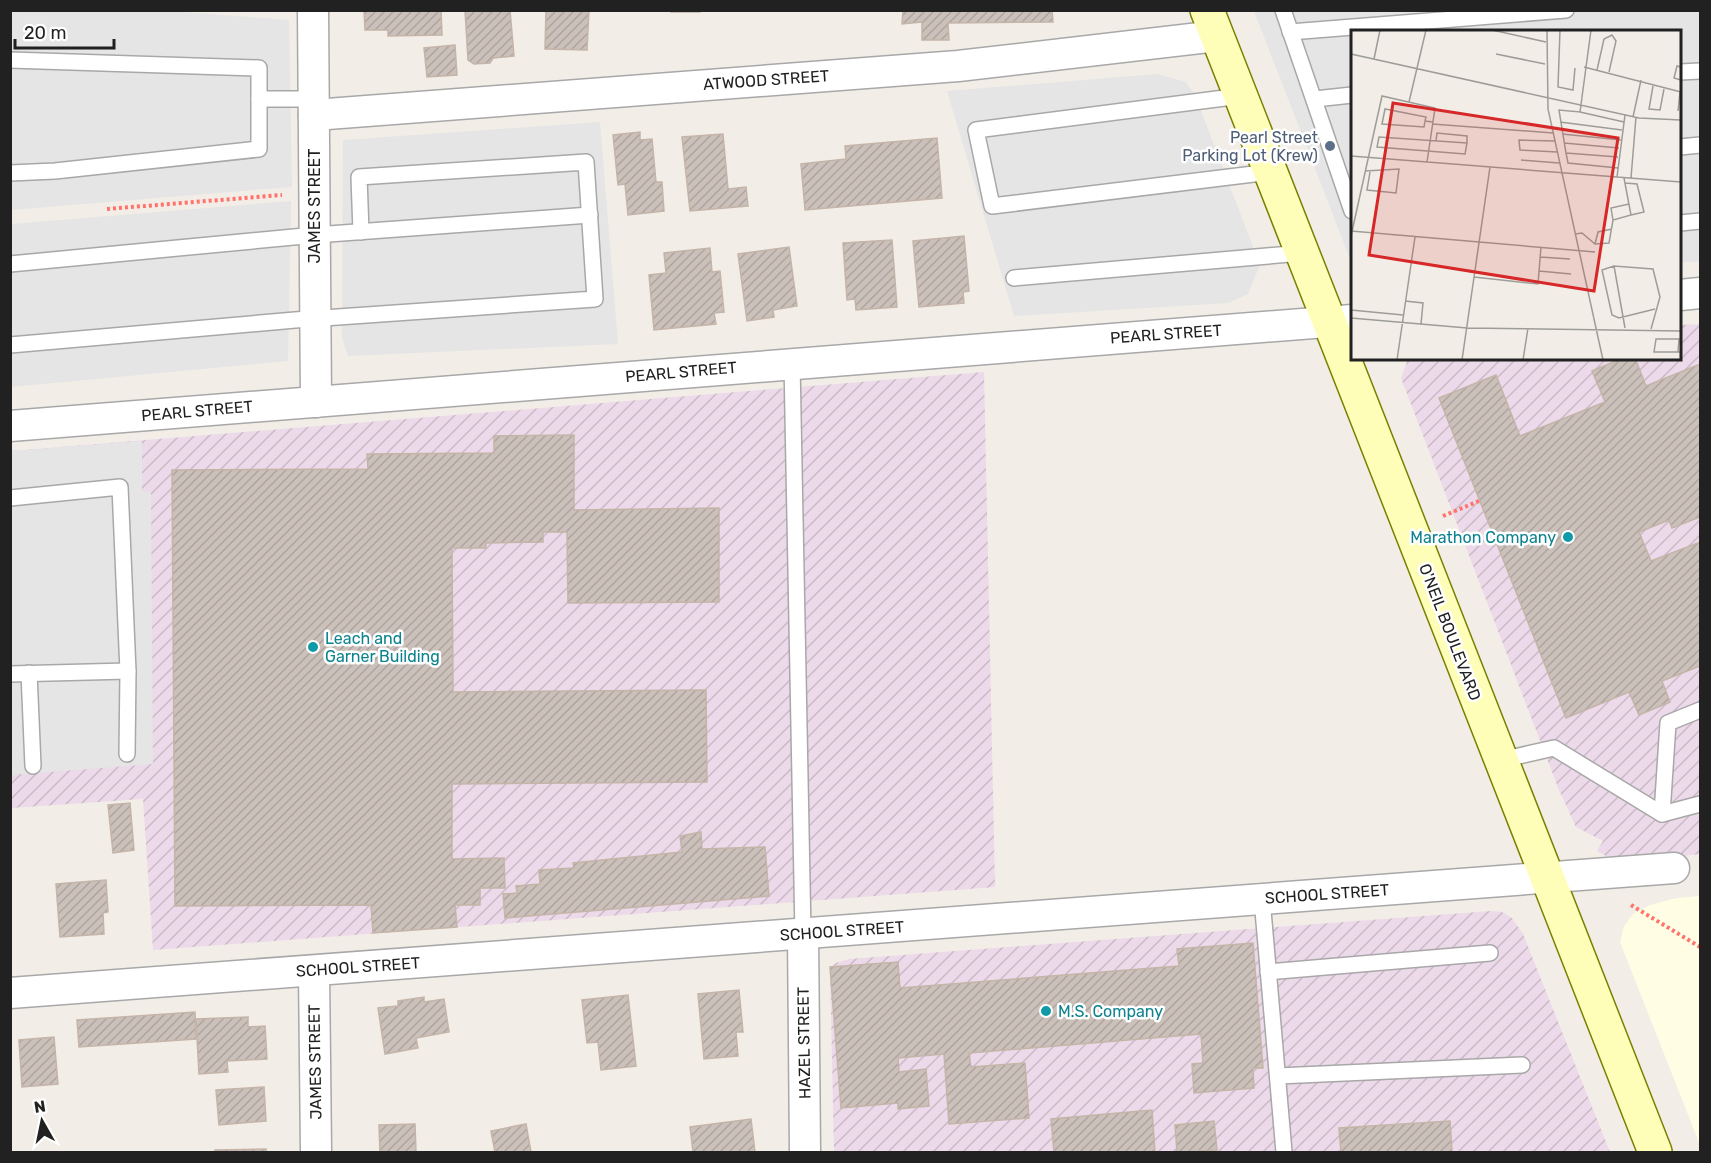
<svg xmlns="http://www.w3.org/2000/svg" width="1711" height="1163" font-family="Rubik,sans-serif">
<defs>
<pattern id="industrial-furrows" width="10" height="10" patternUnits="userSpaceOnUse" patternTransform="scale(1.5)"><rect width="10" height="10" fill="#ecd9e9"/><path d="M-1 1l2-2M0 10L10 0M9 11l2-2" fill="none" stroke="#cabac8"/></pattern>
<pattern id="building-hatch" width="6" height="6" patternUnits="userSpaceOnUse" patternTransform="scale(1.5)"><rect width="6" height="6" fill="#cbc0ba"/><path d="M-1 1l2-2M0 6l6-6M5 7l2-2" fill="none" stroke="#aea5a0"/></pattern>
</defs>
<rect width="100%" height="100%" fill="#f2eee7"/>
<g fill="url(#industrial-furrows)">
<polygon points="1700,324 1700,854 1639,861 1606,856 1597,851 1603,841 1576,827 1559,790 1401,378 1408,359 1680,358 1680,325"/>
<polygon points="984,372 995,887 153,950 143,799 11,808 11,451"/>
<polygon points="1491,911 1502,912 1512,918 1523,934 1610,1152 834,1152 830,968 836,963 849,959"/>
</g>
<polygon fill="#fffee4" points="1700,896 1700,1145 1620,942 1624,926 1633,914 1650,905 1677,898"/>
<g fill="#e5e5e5">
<polygon points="158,10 289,20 292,187 11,210 11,11"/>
<polygon points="1254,11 1700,11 1700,261 1680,263 1680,32 1352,32 1352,264"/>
<polygon points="1157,74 1186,82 1195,95 1260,265 1248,294 1228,303 1014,316 947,91"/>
<polygon points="600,122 618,344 348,356 342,337 343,140"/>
<polygon points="291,201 288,361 11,387 11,224"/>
<polygon points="142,441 142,492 151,492 153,764 11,775 11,451"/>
</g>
<g fill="url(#building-hatch)" stroke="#c5b4a8" stroke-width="1.5">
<polygon points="364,10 441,10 442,35 388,36 388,30 365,30"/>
<polygon points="465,10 510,10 514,56 493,58 490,63 474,64 468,60"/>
<polygon points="546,10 589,10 587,50 545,49"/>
<polygon points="671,10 701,10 700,12 671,12"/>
<polygon points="903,10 1052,10 1053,22 948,23 949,40 922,40 922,22 902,24"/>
<polygon points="455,45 457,75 427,77 424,48"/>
<polygon points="640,132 640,140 652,139 656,182 662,182 664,211 628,215 625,184 618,185 613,135"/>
<polygon points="723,134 728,189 746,187 748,206 690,211 682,137"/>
<polygon points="937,138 942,198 805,210 801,164 846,159 845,146"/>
<polygon points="964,236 969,291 963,292 964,303 919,307 913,241"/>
<polygon points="892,240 897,307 856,310 855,299 847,300 843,243"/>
<polygon points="789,247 797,306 773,310 774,317 747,321 738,254"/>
<polygon points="710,248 712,272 720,271 724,312 714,313 716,324 654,330 649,275 666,273 664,253"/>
<polygon points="1623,358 1635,358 1646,386 1700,364 1700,517 1672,528 1669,520 1639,532 1651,561 1700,542 1700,666 1662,681 1670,702 1639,715 1629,692 1566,718 1439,398 1496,375 1520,436 1605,402 1592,371"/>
<polygon points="574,435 574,510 719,508 719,602 568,603 567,532 543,532 543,542 486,543 486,548 452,548 453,692 706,690 707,782 452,784 452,859 504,858 505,888 480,888 480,905 455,905 457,927 373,933 371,905 175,906 172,470 368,469 367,454 494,453 494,436"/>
<polygon points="130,803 134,850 113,853 108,805"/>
<polygon points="701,832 702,849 765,847 769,896 505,918 503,894 517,893 516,886 540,884 539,870 574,868 573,863 682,852 680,836"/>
<polygon points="106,880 108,912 103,913 104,934 60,937 56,884"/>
<polygon points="1253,943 1263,1068 1253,1068 1254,1088 1194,1093 1192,1064 1203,1063 1201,1034 969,1053 971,1067 1025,1063 1029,1118 949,1124 944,1054 898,1058 899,1072 926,1069 929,1106 898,1109 898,1103 841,1108 830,967 898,962 900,988 1179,966 1177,949"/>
<polygon points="739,990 743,1032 736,1032 738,1056 704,1059 698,994"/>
<polygon points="628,995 636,1066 601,1070 598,1042 587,1043 582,1000"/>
<polygon points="424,997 424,1002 444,999 449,1032 416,1038 418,1048 385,1054 378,1008 398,1006 398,1001"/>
<polygon points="195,1012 196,1039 79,1047 77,1020"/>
<polygon points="248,1017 248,1027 265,1026 267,1059 227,1061 228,1072 199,1074 196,1019"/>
<polygon points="54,1037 58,1084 22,1087 19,1040"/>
<polygon points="264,1087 266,1121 219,1125 216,1090"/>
<polygon points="1152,1110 1155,1152 1054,1152 1051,1119"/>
<polygon points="751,1119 755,1152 693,1152 690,1127"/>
<polygon points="1214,1121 1217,1150 1177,1152 1175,1125"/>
<polygon points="1450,1121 1452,1152 1341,1152 1339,1128"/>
<polygon points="415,1124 416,1152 380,1152 379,1125"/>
<polygon points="526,1124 531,1152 495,1152 491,1131"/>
<polygon points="266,1149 266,1152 215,1152 215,1150"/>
</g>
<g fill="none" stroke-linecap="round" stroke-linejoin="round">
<g stroke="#a8a8a8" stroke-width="18">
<g id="service">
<polyline points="1283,10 1352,211"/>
<polyline points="1290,32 1566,10"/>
<polyline points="10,60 259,68 259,149 55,171 10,173"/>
<polyline points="1680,72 1700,71"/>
<polyline points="1240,96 976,130 992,206 1270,172"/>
<polyline points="259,99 313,99"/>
<polyline points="1315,99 1352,95"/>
<polyline points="1680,147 1700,145"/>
<polyline points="1680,223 1700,221"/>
<polyline points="10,264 315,235 590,215"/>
<polyline points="1014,278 1302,253"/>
<polyline points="10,345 295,320 595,299 586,162 359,177 361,232"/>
<polyline points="792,363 803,934"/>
<polyline points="10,498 120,487 128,671 10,674"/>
<polyline points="29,673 33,766"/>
<polyline points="127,754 128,671"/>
<polyline points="1501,760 1554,748 1662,814 1700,804"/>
<polyline points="1662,814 1668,723 1700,710"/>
<polyline points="1262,899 1284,1152"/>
<polyline points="1268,972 1490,953"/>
<polyline points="1278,1076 1522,1065"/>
</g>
</g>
<g stroke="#a8a8a8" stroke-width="33">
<g id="minor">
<polyline points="313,10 316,402"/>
<polyline points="314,115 958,66 1217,36"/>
<polyline points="1680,295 1700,293"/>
<polyline points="10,426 1352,320"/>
<polyline points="803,934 805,1152"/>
<polyline points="314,971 316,1152"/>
<polyline points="10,993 1674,868"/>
</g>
</g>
<g stroke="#798100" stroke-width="36">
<polyline id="secondary" points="1207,10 1655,1152"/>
</g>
<g stroke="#ff736c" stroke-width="4" stroke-dasharray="3 3" stroke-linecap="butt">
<polyline points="107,209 282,195"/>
<polyline points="1443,516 1479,501"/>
<polyline points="1631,905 1700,947"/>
</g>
<use href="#service" stroke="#fff" stroke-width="15"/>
<use href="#minor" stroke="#fff" stroke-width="30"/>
<use href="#secondary" stroke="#fefeb9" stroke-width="33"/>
</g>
<circle fill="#5c6f8a" stroke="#fff" stroke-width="2" cx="1330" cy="146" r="6"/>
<g fill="#0f9aa8" stroke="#fff" stroke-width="2">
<circle cx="1568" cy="537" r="6"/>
<circle cx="313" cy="647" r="6"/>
<circle cx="1046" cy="1011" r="6"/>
</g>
<g text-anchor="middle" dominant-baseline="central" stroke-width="5" stroke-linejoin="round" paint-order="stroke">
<g font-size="16" fill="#212121" stroke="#fff">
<text transform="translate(766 80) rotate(-4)">ATWOOD STREET</text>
<text transform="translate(314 206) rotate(-90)">JAMES STREET</text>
<text transform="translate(1166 334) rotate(-4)">PEARL STREET</text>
<text transform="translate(681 372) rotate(-5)">PEARL STREET</text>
<text transform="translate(197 411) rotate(-5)">PEARL STREET</text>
<text transform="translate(1450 632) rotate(69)">O'NEIL BOULEVARD</text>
<text transform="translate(1327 894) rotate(-4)">SCHOOL STREET</text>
<text transform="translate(842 931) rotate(-4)">SCHOOL STREET</text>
<text transform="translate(358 967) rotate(-4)">SCHOOL STREET</text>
<text transform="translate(804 1043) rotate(-91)">HAZEL STREET</text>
<text transform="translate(315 1062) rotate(-91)">JAMES STREET</text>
</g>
<g font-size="16" fill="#4e5e75" stroke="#fff" text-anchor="end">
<text x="1318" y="137">Pearl Street<tspan x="1318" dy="18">Parking Lot (Krew)</tspan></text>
</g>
<g font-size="16" fill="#0d838f" stroke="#fff" text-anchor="start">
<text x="1556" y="537" text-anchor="end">Marathon Company</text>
<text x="325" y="638">Leach and<tspan x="325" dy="18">Garner Building</tspan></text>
<text x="1058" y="1011">M.S. Company</text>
</g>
</g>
<g transform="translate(1351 30)">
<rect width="330" height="330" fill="#f2eee7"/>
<path fill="none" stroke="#9e9c98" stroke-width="1.5" d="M141,0L195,12M196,0L197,79L252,330M209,0L207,57L222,60L224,38M240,0L229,82L208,80L215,123L217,133L267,138M0,24L288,88L330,90M145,24L194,34M23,29L29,0M233,37L330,62M330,37L326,36L323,48L330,50M246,40L253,9L261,5L265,11L258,42M302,56L298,79L309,80L313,59M58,72L75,0M327,81L329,62M229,82L273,92M282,87L290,50M74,91L73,97L31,94L34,79L75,87L74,91L82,92M209,92L271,100M81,94L202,103M211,104L270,110M85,111L86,103L116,106V113L114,124L26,117L28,107L116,113M204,111L168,110L169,120L206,122M213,113L268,118M215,123L267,127M0,126L330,152M170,130L208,133M14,141L48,139L45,163L16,160L19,142M266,147L274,85M280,148L285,87M274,153L286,154L293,182L280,185M262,190L260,178L278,174M0,201L244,222M224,204L231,203L244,214L258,213L262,190L280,185L273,148M0,206L31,66L84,78L76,132M244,214L247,202L261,199M189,227L219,229M263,236L251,240L261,285L268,288L304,279M188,241L220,244M123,247L187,254L190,217M54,271L72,273L70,294M0,280L52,285M0,288L116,298L330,301M274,298L263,236L302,239L309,267L300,299M327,322L328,309H305L303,322H330M46,330L64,207M111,330L139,137M172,330L177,298"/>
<path fill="#d62828" fill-opacity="0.15" stroke="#d62828" stroke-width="3" d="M42,73L267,108L243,261L18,225Z"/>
<rect width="330" height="330" fill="none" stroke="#212121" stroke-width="3"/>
</g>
<rect width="1711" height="1163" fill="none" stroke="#212121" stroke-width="24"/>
<g transform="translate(42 1121) rotate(351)" stroke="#ffffff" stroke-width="4.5" paint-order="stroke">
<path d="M0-4.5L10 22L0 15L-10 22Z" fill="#212121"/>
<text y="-9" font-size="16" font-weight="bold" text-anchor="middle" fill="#212121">N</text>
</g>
<path d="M15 39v9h99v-9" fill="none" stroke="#212121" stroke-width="3"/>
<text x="24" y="39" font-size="18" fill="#212121" stroke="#ffffff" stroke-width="4.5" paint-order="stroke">20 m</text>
</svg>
